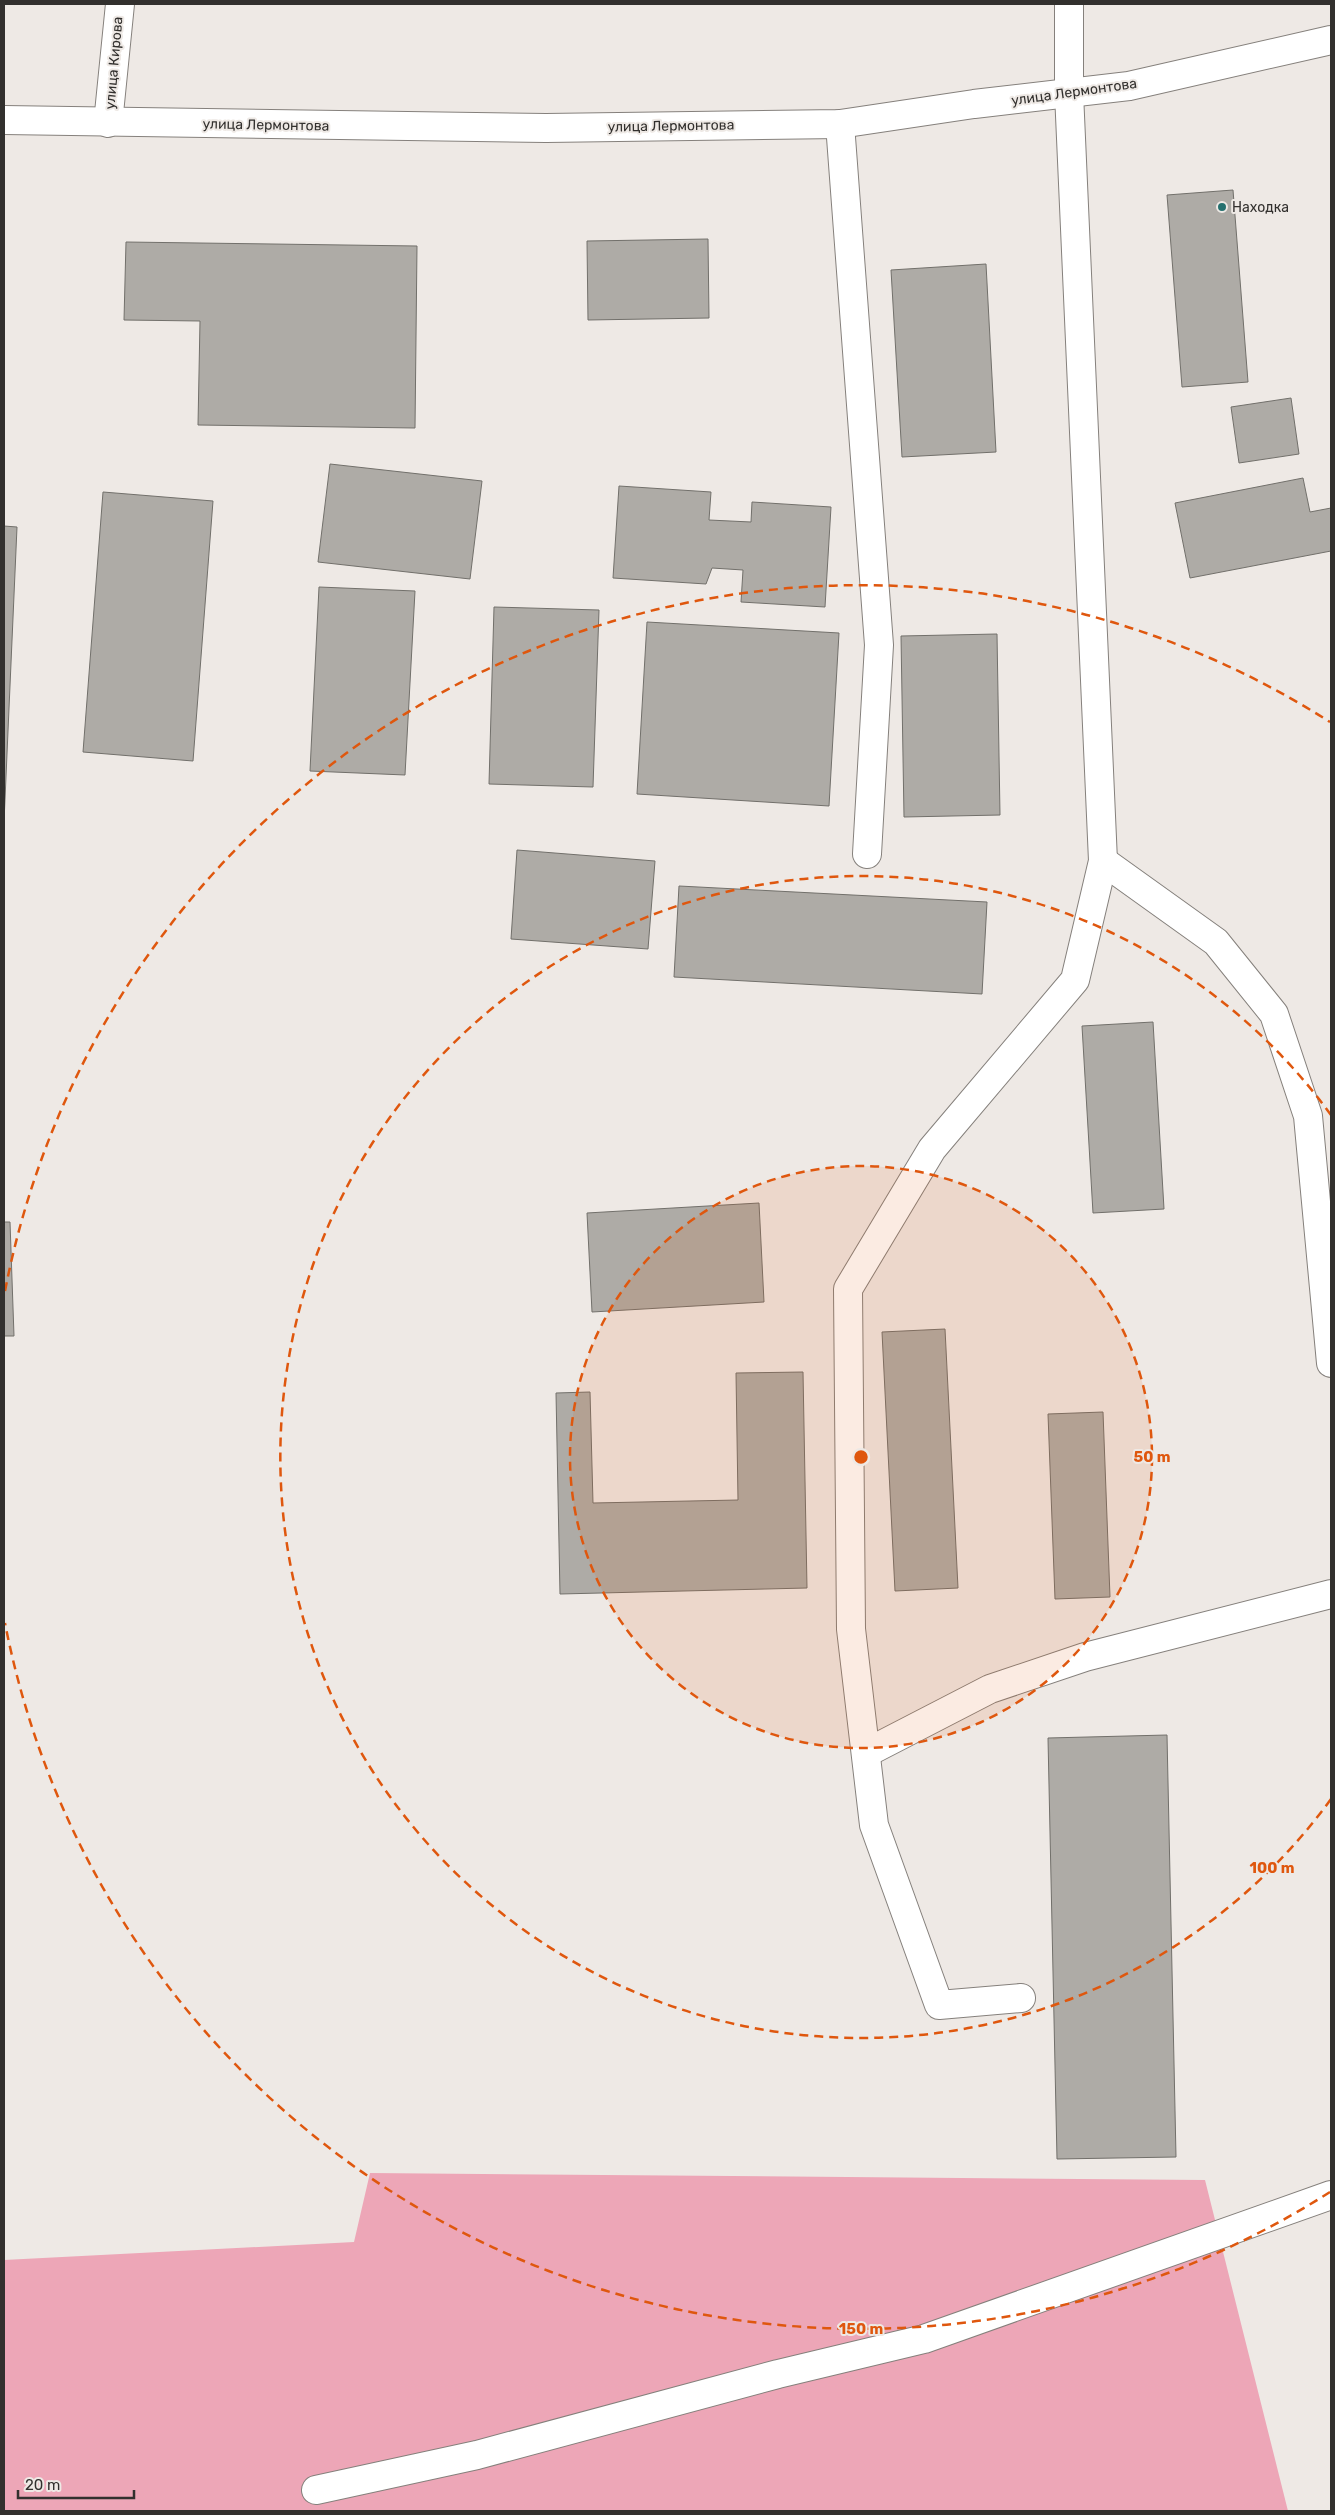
<svg xmlns="http://www.w3.org/2000/svg" width="1335" height="2515" font-family="Rubik,sans-serif">
<rect width="100%" height="100%" fill="#eee9e5"/>
<polygon fill="#eda6b7" points="370,2173 1205,2180 1288,2511 4,2511 4,2260 354,2242"/>
<g fill="#aeaba6" stroke="#72706b">
<polygon points="1233,190 1248,382 1182,387 1167,195"/>
<polygon points="708,239 709,318 588,320 587,241"/>
<polygon points="126,242 417,246 415,428 198,425 200,321 124,320"/>
<polygon points="986,264 996,452 902,457 891,270"/>
<polygon points="1291,398 1299,454 1239,463 1231,407"/>
<polygon points="330,464 482,481 470,579 318,562"/>
<polygon points="1303,478 1310,512 1331,508 1331,551 1190,578 1175,503"/>
<polygon points="619,486 711,492 709,520 751,522 752,502 831,507 825,607 741,602 743,570 712,568 706,584 613,578"/>
<polygon points="103,492 213,501 193,761 83,752"/>
<polygon points="4,526 17,527 4,822"/>
<polygon points="319,587 415,591 405,775 310,771"/>
<polygon points="494,607 599,610 593,787 489,784"/>
<polygon points="647,622 839,633 829,806 637,794"/>
<polygon points="997,634 1000,815 904,817 901,636"/>
<polygon points="517,850 655,861 648,949 511,939"/>
<polygon points="679,886 987,902 982,994 674,977"/>
<polygon points="1153,1022 1164,1209 1093,1213 1082,1026"/>
<polygon points="759,1203 764,1302 592,1312 587,1213"/>
<polygon points="4,1222 10,1222 14,1336 4,1336"/>
<polygon points="945,1329 958,1588 895,1591 882,1332"/>
<polygon points="803,1372 807,1588 560,1594 556,1393 590,1392 593,1503 738,1500 736,1373"/>
<polygon points="1103,1412 1110,1597 1055,1599 1048,1414"/>
<polygon points="1167,1735 1176,2157 1057,2159 1048,1738"/>
</g>
<g fill="none" stroke-linecap="round" stroke-linejoin="round">
<g stroke="#85807c" stroke-width="30">
<g id="minor">
<polyline points="108,123 120,4"/>
<polyline points="840,124 879,645 867,854"/>
<polyline points="1103,861 1216,942 1274,1014 1308,1116 1331,1363"/>
<polyline points="866,1753 990,1689 1085,1657 1331,1594"/>
<polyline points="1021,1998 939,2005 874,1825 851,1629 848,1289 932,1149 1075,980 1103,861 1069,93 1069,4"/>
<polyline points="316,2490 477,2455 778,2374 924,2339 1331,2195"/>
</g>
</g>
<g stroke="#85807c" stroke-width="30">
<polyline id="major" points="4,120 546,128 840,124 974,104 1129,86 1331,40"/>
</g>
<use href="#minor" stroke="#fff" stroke-width="28"/>
<use href="#major" stroke="#fff" stroke-width="28"/>
</g>
<circle cx="861" cy="1457" r="291" fill="#df570e" fill-opacity=".12"/>
<g fill="none" stroke="#df570e" stroke-width="2.5" stroke-dasharray="9 6">
<circle cx="861" cy="1457" r="291"/>
<path d="M1331 1799A581 581 0 1 1 1331 1115"/>
<path d="M1330 2192A872 872 0 0 1 5 1623M5 1291A872 872 0 0 1 1330 722"/>
</g>
<circle fill="#25706f" stroke="#eee9e5" stroke-width="2" cx="1222" cy="207" r="5"/>
<g text-anchor="middle" dominant-baseline="central" stroke-width="4" stroke-linejoin="round" paint-order="stroke">
<g font-size="14" fill="#32302e" stroke="#eee9e5">
<text transform="translate(114 63) rotate(-85)">улица Кирова</text>
<text transform="translate(1074 92) rotate(-8)">улица Лермонтова</text>
<text transform="translate(266 125) rotate(1)">улица Лермонтова</text>
<text transform="translate(671 126) rotate(-1)">улица Лермонтова</text>
</g>
<g font-size="14" fill="#32302e" stroke="#eee9e5" text-anchor="start">
<text x="1232" y="207">Находка</text>
</g>
</g>
<circle cx="861" cy="1457" r="8" fill="#df570e" stroke="#eee9e5" stroke-width="2.5"/>
<g font-size="15" text-anchor="middle" font-weight="bold" fill="#df570e" stroke="#eee9e5" stroke-width="4" stroke-linejoin="round" paint-order="stroke">
<text x="1152" y="1462">50 m</text>
<text x="1272" y="1873">100 m</text>
<text x="861" y="2334">150 m</text>
</g>
<rect width="1335" height="2515" fill="none" stroke="#32302e" stroke-width="10"/>
<path d="M18 2490v8h116v-8" fill="none" stroke="#32302e" stroke-width="2.5"/>
<text x="25" y="2490" font-size="15" fill="#32302e" stroke="#eee9e5" stroke-width="4" paint-order="stroke">20 m</text>
</svg>
